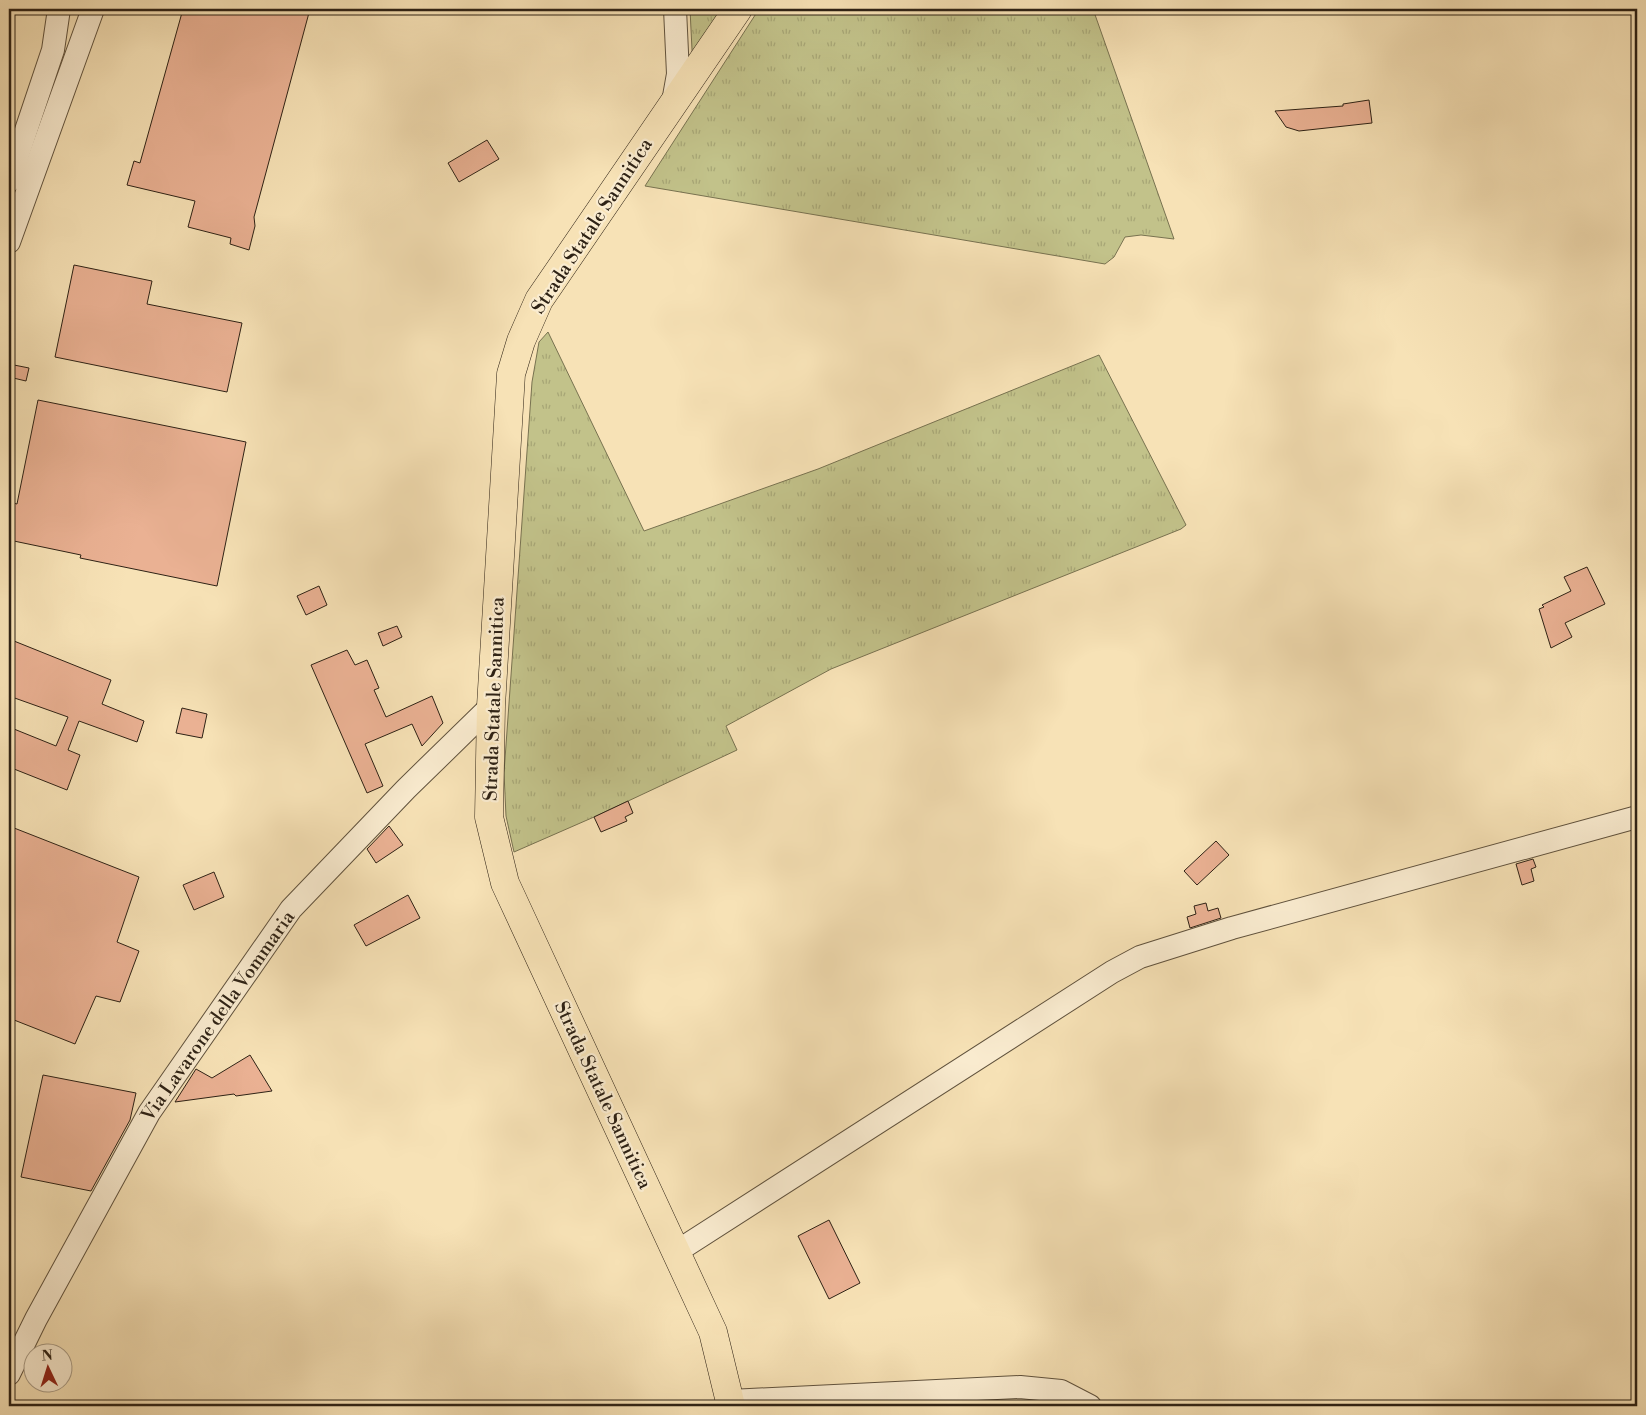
<svg xmlns="http://www.w3.org/2000/svg" width="1646" height="1415" font-family="'Libre Bodoni',serif">
<defs>
<pattern id="grass-tufts" width="24" height="20" patternUnits="userSpaceOnUse" patternTransform="scale(1.25)"><rect width="24" height="20" fill="#c2c28a"/><path d="M3 7l-1-3M5 7V3M7 7l1-3M15 17l-1-3M17 17v-4M19 17l1-3" fill="none" stroke="#a7a676"/></pattern>
</defs>
<rect width="100%" height="100%" fill="#f7e2b6"/>
<filter id="stains"><feTurbulence type="fractalNoise" baseFrequency=".004" numOctaves="4"/><feColorMatrix values="0 0 0 0 .2 0 0 0 0 .09 0 0 0 0 .02 0 0 0 .5 -.17"/></filter>
<radialGradient id="worn" r=".72"><stop offset=".6" stop-color="#630" stop-opacity="0"/><stop offset="1" stop-color="#630" stop-opacity=".3"/></radialGradient>
<g fill="url(#grass-tufts)" stroke="#787250">
<polygon points="690,9 733,9 693,70"/>
<polygon points="759,9 1093,9 1174,239 1141,235 1125,237 1114,257 1105,264 645,186"/>
<polygon points="548,332 644,531 818,469 1099,355 1186,525 1181,529 831,669 726,726 737,750 594,817 514,852 506,816 504,773 532,382 539,342"/>
</g>
<g fill="#eab193" stroke="#2e2215">
<polygon points="183,9 310,9 254,217 255,226 249,250 230,244 231,238 188,227 195,201 127,185 134,161 140,163"/>
<polygon points="1369,100 1372,123 1299,131 1286,127 1275,111 1343,106 1343,104"/>
<polygon points="487,140 499,159 459,182 448,163"/>
<polygon points="74,265 152,281 147,304 242,323 227,392 55,357"/>
<polygon points="9,364 29,368 26,381 9,377"/>
<polygon points="38,400 246,442 217,586 80,558 81,555 9,540 9,502 17,504"/>
<polygon points="1587,567 1605,604 1565,623 1572,637 1551,648 1539,609 1544,607 1542,605 1571,591 1564,577"/>
<polygon points="319,586 327,605 306,615 297,596"/>
<polygon points="397,626 402,637 383,646 378,633"/>
<polygon points="9,639 111,680 102,704 144,721 137,742 79,721 68,750 80,755 67,790 9,767 9,727 56,746 68,717 9,696"/>
<polygon points="347,650 355,665 367,660 379,688 374,690 386,717 432,696 443,723 422,746 412,724 365,744 383,786 367,793 311,665"/>
<polygon points="182,708 207,714 202,738 176,733"/>
<polygon points="628,801 633,813 625,817 627,821 601,832 594,817"/>
<polygon points="9,826 139,877 117,942 139,951 120,1002 96,996 75,1044 9,1018"/>
<polygon points="389,826 403,845 376,863 367,849"/>
<polygon points="1216,841 1229,855 1197,885 1184,871"/>
<polygon points="1533,859 1536,867 1531,869 1534,881 1522,885 1516,864"/>
<polygon points="214,872 224,897 194,910 183,885"/>
<polygon points="408,895 420,918 366,946 354,925"/>
<polygon points="1206,903 1208,911 1218,908 1221,918 1190,928 1187,917 1196,914 1194,906"/>
<polygon points="250,1055 272,1091 236,1096 234,1094 175,1102 196,1069 212,1078"/>
<polygon points="43,1075 136,1093 130,1120 91,1191 21,1177"/>
<polygon points="829,1220 860,1283 829,1299 798,1236"/>
</g>
<g fill="none" stroke-linecap="round" stroke-linejoin="round">
<g stroke="#60523d" stroke-width="24">
<g id="minor">
<polyline points="673,102 678,74 675,9"/>
<polyline points="9,181 53,50 59,9"/>
<polyline points="9,242 93,9"/>
<polyline points="676,1252 1112,972 1140,957 1232,928 1637,817"/>
<polyline points="9,1374 36,1319 149,1113 291,909 406,789 491,706"/>
<polyline points="730,1401 1020,1387 1061,1391 1090,1406"/>
</g>
</g>
<g stroke="#2e2215" stroke-width="29">
<polyline id="major" points="731,1406 713,1332 505,883 489,817 491,706 511,374 521,341 539,300 738,9"/>
</g>
<use href="#minor" stroke="#faecd0" stroke-width="22"/>
<use href="#major" stroke="#f7e2b6" stroke-width="28"/>
</g>
<g text-anchor="middle" dominant-baseline="central" stroke-width="4.5" stroke-linejoin="round" paint-order="stroke">
<g font-size="19" fill="#2e2215" stroke="#faecd0">
<text transform="translate(592 226) rotate(-57)">Strada Statale Sannitica</text>
<text transform="translate(494 699) rotate(-88)">Strada Statale Sannitica</text>
<text transform="translate(218 1016) rotate(-55)">Via Lavarone della Vommaria</text>
<text transform="translate(603 1095) rotate(65)">Strada Statale Sannitica</text>
</g>
</g>
<rect width="1646" height="1415" fill="none" stroke="#f7e2b6" stroke-width="30"/>
<rect x="10" y="10" width="1626" height="1395" fill="none" stroke="#2e2215" stroke-width="2.5"/>
<rect x="15" y="15" width="1616" height="1385" fill="none" stroke="#2e2215"/>
<g transform="translate(48 1368) rotate(356)"><circle r="24" fill="#faecd0" stroke="#a89b85"/>
<path d="M0-4L9 19L0 12L-9 19Z" fill="#8f2418"/>
<text y="-8" font-size="14" font-weight="bold" text-anchor="middle" fill="#2e2215">N</text>
</g>
<rect width="100%" height="100%" filter="url(#stains)"/>
<rect width="100%" height="100%" fill="url(#worn)"/>
</svg>
